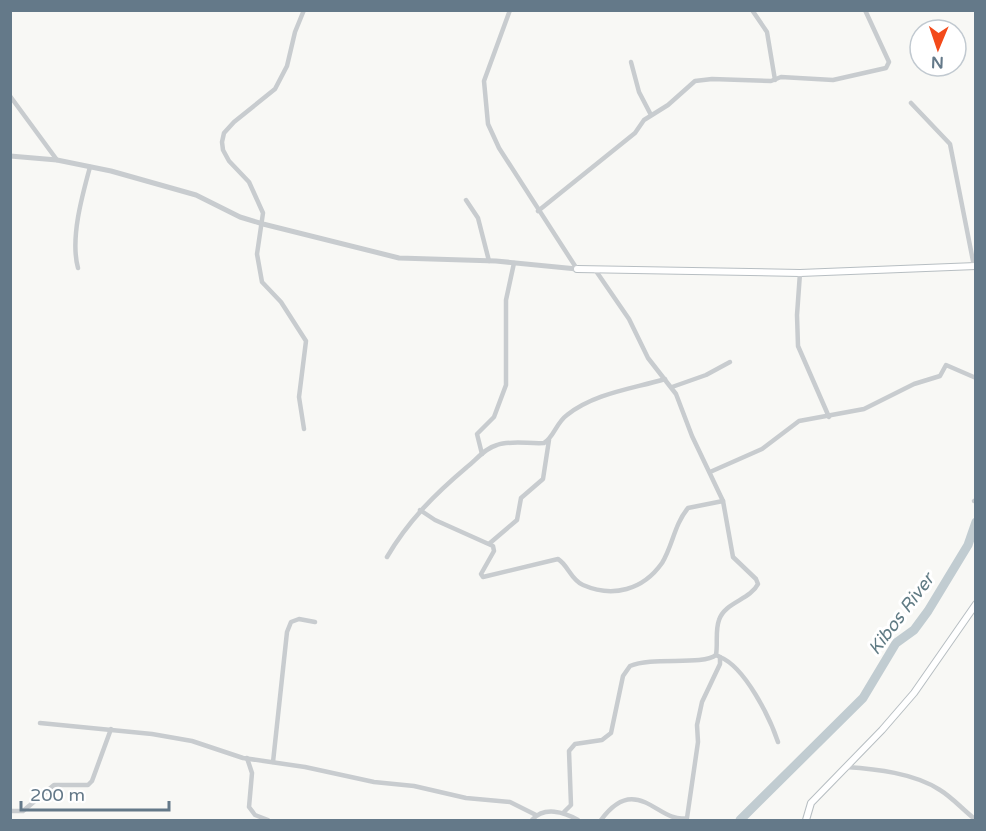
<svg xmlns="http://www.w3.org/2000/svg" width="986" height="831" font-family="'Varela Round',sans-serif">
<rect width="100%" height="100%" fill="#f8f8f5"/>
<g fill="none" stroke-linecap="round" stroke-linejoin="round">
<polyline stroke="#c1ccd1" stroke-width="9" points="740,820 863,698 896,643 914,630 928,611 968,545 976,522"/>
<g stroke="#b7bec2" stroke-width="8">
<g id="secondary">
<polyline points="577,269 800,273 976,266"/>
<polyline points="806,820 811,803 882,730 914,693 976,604"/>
</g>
</g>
<g stroke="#c8cccf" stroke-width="4.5">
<polyline points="304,10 295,32 287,66 275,89 234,122 224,133 222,142 223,150 229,161 249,182 263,213 257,254 262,282 281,302 306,341 299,397 304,429"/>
<polyline points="510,10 484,81 488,124 499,148 577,269"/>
<polyline points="752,10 767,32 775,80"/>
<polyline points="631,62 639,92 651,115"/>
<polyline points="10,96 57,160"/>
<polyline points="911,103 950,144 974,266"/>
<polyline points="466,200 478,218 489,261"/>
<polyline points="538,211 635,133 644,120 668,105 695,81 712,79 771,81 781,77 833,80 886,68 889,62 865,10"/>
<path d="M78,268C70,239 82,196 90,167"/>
<path d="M596,271L629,319L648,358L676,394L692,436L723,501L733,557L756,579L758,584C750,600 725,602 719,620C715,631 718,644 716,655L720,657V664L702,702L697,725L698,742L687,818C659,825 637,771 601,820"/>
<polyline points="800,273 797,315 798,346 829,417"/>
<polyline points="672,387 706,375 730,362"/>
<polyline points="482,454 477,434 494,417 506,385 506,300 514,263"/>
<polyline points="710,472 762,449 799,421 864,409 914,384 940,376 946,365 976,378"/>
<polyline points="974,501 976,500"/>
<path d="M420,510L435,520L493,546L494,551L481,574L483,577L558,559C568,565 571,580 583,585C613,598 643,590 662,563C673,545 674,525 688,508L723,501"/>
<polyline points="490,543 517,520 521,498 543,479 549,440"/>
<path d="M387,557C408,521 435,494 467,467C476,460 485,448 497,445C511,440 529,444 544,443C554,437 556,423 567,415C595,393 632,389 665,379"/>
<path d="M720,657C745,667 770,718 778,742"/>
<polyline points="40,723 152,734 192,741 243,758 305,767 374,782 414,786 466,798 510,802 536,815"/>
<polyline points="247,758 252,773 249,807 255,815 268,820"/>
<polyline points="273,762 287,632 291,622 299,619 315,622"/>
<path d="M846,767C876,769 914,773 940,790C953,798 963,810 976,820"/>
<polyline points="10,811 23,811 54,785 88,785 92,781 111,729"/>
<path d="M564,812L571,805L569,751L575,744L602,740L611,733L623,676L630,666C652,656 702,666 716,655"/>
<path d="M532,820C544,806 564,812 578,820"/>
</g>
<polyline stroke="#c8cccf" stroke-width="5" points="10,156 57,160 111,171 196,195 240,217 263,224 399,258 496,261 577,269"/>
<use href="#secondary" stroke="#fff" stroke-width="6"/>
</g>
<g text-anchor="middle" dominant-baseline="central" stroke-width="6" stroke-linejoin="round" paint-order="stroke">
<g font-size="18" font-style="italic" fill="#607b84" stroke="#fff">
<text transform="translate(901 614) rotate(-53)">Kibos River</text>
</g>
</g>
<rect width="986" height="831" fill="none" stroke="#647989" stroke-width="24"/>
<g transform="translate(938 48) rotate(182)"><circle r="28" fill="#ffffff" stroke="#c1c9d0" stroke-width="1.5"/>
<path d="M0-4.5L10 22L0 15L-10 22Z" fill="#f34a1a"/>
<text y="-9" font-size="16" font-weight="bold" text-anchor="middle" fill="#647989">N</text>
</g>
<path d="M21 801v9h148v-9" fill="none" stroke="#647989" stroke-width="3"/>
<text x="30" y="801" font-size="18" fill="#647989" stroke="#ffffff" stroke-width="4.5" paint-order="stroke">200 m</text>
</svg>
